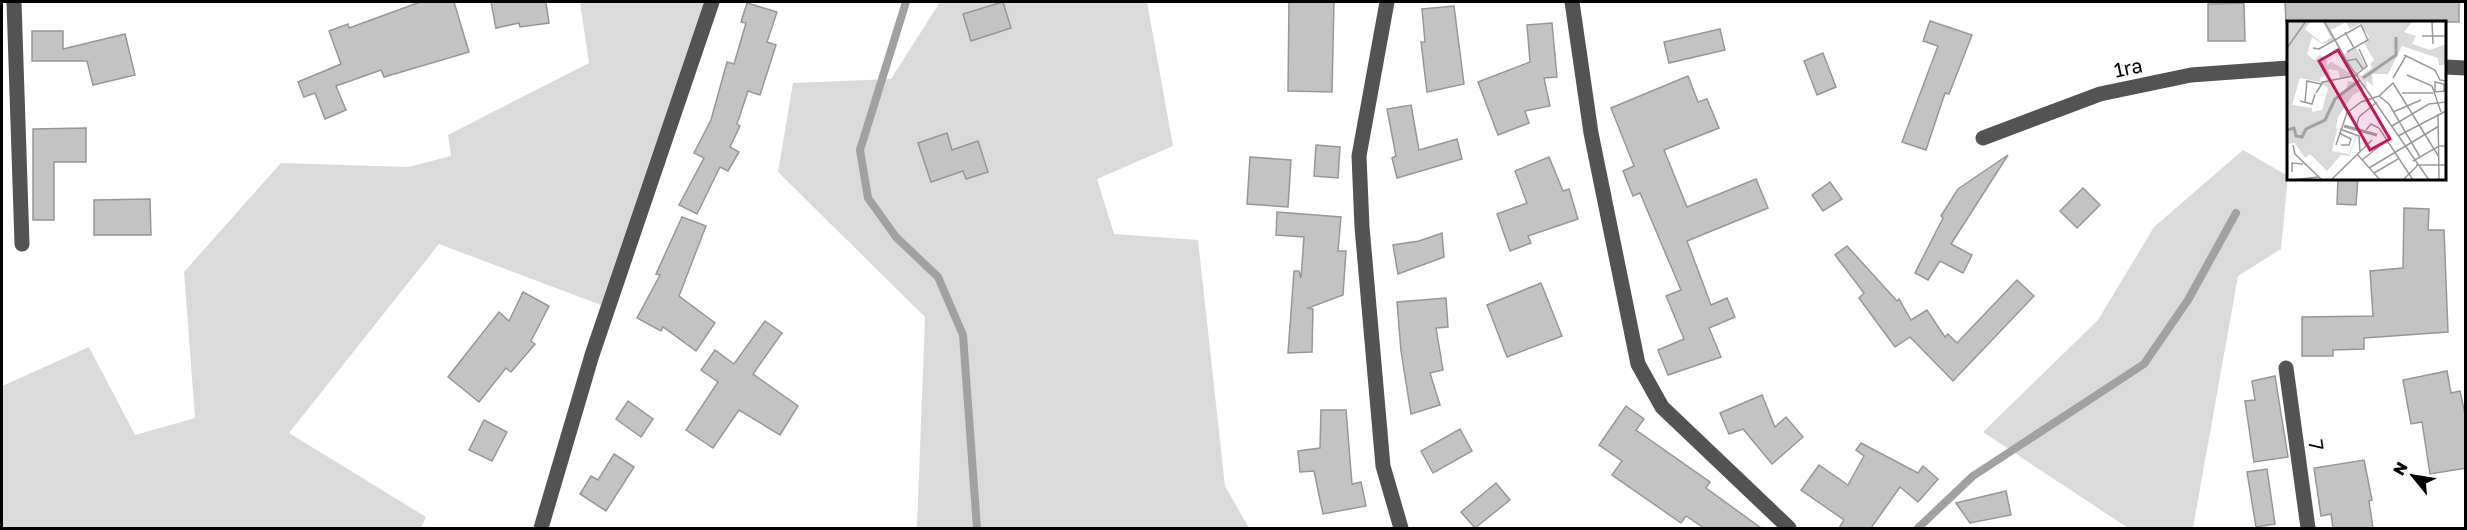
<svg xmlns="http://www.w3.org/2000/svg" width="2467" height="530" font-family="'Golos Text',sans-serif">
<rect width="100%" height="100%" fill="#fff"/>
<g fill="#dadada">
<polygon points="580,2 704,2 601,305 439,244 289,433 426,517 421,528 2,528 2,386 89,347 135,435 195,418 184,272 281,163 408,167 451,156 448,135 589,63"/>
<polygon points="940,2 1147,2 1173,146 1097,179 1114,234 1198,240 1225,486 1249,528 917,528 925,317 778,172 793,83 891,79"/>
<polygon points="2243,150 2288,176 2281,249 2238,276 2193,528 2128,528 1983,432 2098,320 2154,227"/>
</g>
<g fill="none" stroke-linecap="round" stroke-linejoin="round">
<g stroke="#a1a1a1" stroke-width="8">
<polyline points="906,2 860,150 868,198 896,237 938,277 963,335 977,528"/>
<polyline points="1918,528 1973,476 2144,364 2188,300 2236,213"/>
</g>
</g>
<g fill="#c3c3c3" stroke="#979797" stroke-width="1.5">
<polygon points="420,2 454,2 469,52 384,77 381,70 336,86 346,110 325,119 315,93 304,97 298,82 341,64 329,31 348,24 349,28"/>
<polygon points="491,2 546,2 549,23 520,27 519,23 496,28"/>
<polygon points="1003,2 1011,28 971,41 963,14"/>
<polygon points="1289,2 1334,2 1332,92 1288,91"/>
<polygon points="2285,2 2459,2 2459,22 2286,22"/>
<polygon points="747,3 777,12 767,42 776,45 760,95 748,91 737,124 740,126 730,147 739,152 728,171 720,167 697,214 679,205 704,158 694,153 711,120 727,62 734,64 746,23 741,22"/>
<polygon points="2244,3 2245,41 2208,41 2208,4"/>
<polygon points="1454,6 1464,84 1427,92 1421,42 1425,42 1422,9"/>
<polygon points="1930,21 1972,35 1949,94 1945,93 1926,150 1902,142 1938,46 1923,41"/>
<polygon points="1552,23 1557,77 1544,78 1550,106 1525,111 1529,123 1498,135 1478,82 1530,62 1527,25"/>
<polygon points="1720,29 1725,50 1669,63 1664,42"/>
<polygon points="32,31 63,31 63,49 125,34 135,75 93,85 87,61 32,61"/>
<polygon points="1823,53 1836,87 1817,95 1804,61"/>
<polygon points="1688,76 1698,102 1707,99 1719,128 1664,150 1687,207 1756,179 1768,208 1687,241 1711,305 1727,298 1735,317 1709,328 1721,357 1668,375 1658,350 1684,339 1666,296 1681,290 1640,193 1633,196 1623,171 1634,166 1611,108"/>
<polygon points="1411,105 1419,150 1457,139 1462,159 1397,178 1392,158 1396,156 1387,109"/>
<polygon points="86,128 86,162 54,162 54,220 33,220 33,129"/>
<polygon points="947,133 952,150 978,141 988,172 966,179 963,171 931,182 918,143"/>
<polygon points="1316,145 1340,147 1338,178 1314,176"/>
<polygon points="2008,155 1951,244 1972,255 1963,273 1940,261 1928,280 1915,273 1943,218 1941,216 1958,189"/>
<polygon points="1250,157 1291,160 1288,207 1247,204"/>
<polygon points="1549,157 1563,191 1569,189 1578,219 1528,236 1531,243 1510,251 1497,214 1527,203 1515,171"/>
<polygon points="2338,178 2358,178 2356,205 2337,204"/>
<polygon points="1830,182 1842,199 1823,211 1812,195"/>
<polygon points="2083,188 2100,205 2077,228 2060,211"/>
<polygon points="150,199 151,235 94,235 94,200"/>
<polygon points="2404,208 2429,209 2428,230 2444,230 2448,332 2364,338 2364,349 2333,350 2333,356 2302,356 2302,317 2373,316 2370,271 2403,268"/>
<polygon points="1277,212 1341,217 1338,251 1346,251 1343,295 1308,308 1313,309 1312,352 1288,353 1294,271 1299,271 1301,278 1304,237 1276,235"/>
<polygon points="682,217 706,226 679,296 715,323 696,351 663,327 661,331 637,318 660,275 656,274"/>
<polygon points="1442,233 1444,257 1398,274 1393,245 1419,241"/>
<polygon points="1847,246 1897,301 1899,299 1911,320 1927,310 1945,337 1948,334 1957,343 2017,280 2034,296 1953,381 1910,337 1895,347 1859,298 1864,293 1835,255"/>
<polygon points="1541,283 1562,336 1507,357 1487,305"/>
<polygon points="523,292 549,306 531,341 535,344 511,372 506,368 479,402 448,377 499,312 509,321"/>
<polygon points="1446,298 1448,327 1436,328 1443,370 1430,373 1440,405 1411,414 1401,351 1397,302"/>
<polygon points="765,321 782,333 753,374 798,406 780,435 739,410 713,448 686,430 718,382 701,370 715,350 734,364"/>
<polygon points="2447,371 2451,393 2460,391 2466,419 2466,468 2430,474 2422,422 2411,424 2403,380"/>
<polygon points="2275,376 2288,457 2254,462 2245,401 2255,400 2252,381"/>
<polygon points="1762,395 1775,427 1786,417 1803,437 1772,464 1743,429 1729,434 1720,413"/>
<polygon points="628,401 653,419 641,437 616,419"/>
<polygon points="1626,406 1644,419 1636,430 1710,482 1706,488 1761,528 1704,528 1686,516 1681,523 1612,475 1622,461 1599,445"/>
<polygon points="1321,410 1346,410 1352,484 1361,482 1366,506 1323,514 1314,471 1300,472 1298,451 1320,448"/>
<polygon points="484,420 507,432 492,461 469,450"/>
<polygon points="1460,429 1472,451 1433,473 1421,451"/>
<polygon points="1861,443 1918,473 1923,466 1938,479 1918,502 1900,487 1871,528 1839,528 1844,520 1801,490 1819,465 1848,485 1864,456 1856,450"/>
<polygon points="614,454 634,467 606,511 580,494 591,476 598,480"/>
<polygon points="2364,460 2372,500 2369,501 2373,528 2333,528 2331,514 2321,516 2314,468"/>
<polygon points="2267,469 2275,524 2256,527 2247,472"/>
<polygon points="1496,483 1510,500 1475,528 1461,512"/>
<polygon points="2006,491 2011,515 1970,523 1956,503"/>
</g>
<g fill="none" stroke-linecap="round" stroke-linejoin="round">
<g stroke="#535353" stroke-width="15">
<polyline points="14,2 22,244"/>
<polyline points="1387,2 1359,156 1362,227 1383,466 1401,528"/>
<polyline points="1572,2 1591,133 1638,364 1662,407 1789,528"/>
<polyline points="2444,67 2466,68"/>
<polyline points="1983,138 2100,94 2191,75 2288,68"/>
<polyline points="2286,368 2308,528"/>
<polyline points="541,528 592,355 712,2"/>
</g>
</g>
<g text-anchor="middle" dominant-baseline="central" stroke-width="4.5" stroke-linejoin="round" paint-order="stroke">
<g font-size="20" fill="#000" stroke="#fff">
<text transform="translate(2128 67) rotate(-12)">1ra</text>
<text transform="translate(2317 445) rotate(81)">7</text>
</g>
</g>
<g transform="translate(2287 21)">
<rect width="159" height="159" fill="#fff"/>
<path d="M0,0H24L18,8L35,22L44,17L35,0H126L117,11L129,15L125,23L143,29L159,23V44H152L151,37L115,25L101,53H85L86,65L80,60L79,67L66,74L51,96L49,107L70,115L62,135L54,134L40,150L23,133L18,137L8,122L1,123L0,142ZM59,1L63,8L73,3L82,16L77,22L87,39L83,43L85,47L74,55L70,51L79,45L69,27L57,33L44,9ZM25,16L35,23L48,20L64,49L61,51L45,41L40,44V39L33,34L27,39L20,33ZM42,48L51,50L53,57L72,55L77,62L61,60L59,69L49,74L42,60H33L34,56L41,55ZM13,57L33,61L41,67L35,89L25,91V87L5,84ZM50,108L69,115L62,133L45,130Z" fill="#dadada" fill-rule="evenodd"/>
<path fill="none" stroke="#a1a1a1" stroke-width="3" d="M76,57L109,34V16M57,105L90,114M0,109L7,107L9,115L15,116L19,108L38,99L48,78L73,59"/>
<path fill="none" stroke="#999" stroke-width="1.5" d="M37,0L61,42L142,159M145,0L146,23M58,11L67,27M135,15H159M0,27L19,0M26,27L32,28L74,4L81,19L60,31M117,34L148,49L153,59L159,60M59,40L69,38L76,48M70,53L80,45L72,28M120,54L145,65L154,91M106,57L119,35M157,70V63L148,61V71L159,70M29,72L36,61L71,54M115,72H146M92,75L102,83L133,136M13,80L25,83L28,73M18,81L20,60L34,63M106,91L134,79M151,93L152,159M105,105L142,83L159,81M69,107L72,96L90,81M53,108L72,115L73,130M79,109L84,103L92,107L126,159M52,112L64,118L62,124H54M111,115L159,90M6,124L8,133L35,159M49,124L60,92L74,81L92,75L106,62L152,136M70,133L93,159M75,139L100,119M126,140L152,125H159M129,144H159M82,147L152,105M5,151V142L16,143M87,152L111,138M5,159L31,156M44,159L85,119M116,159L130,145"/>
<path fill="#c2185b" fill-opacity="0.15" stroke="#c2185b" stroke-width="3" d="M51,29L103,118L83,129L32,40Z"/>
<rect width="159" height="159" fill="none" stroke="#000" stroke-width="3"/>
</g>
<rect width="2467" height="530" fill="none" stroke="#000000" stroke-width="6"/>
<g transform="translate(2413 476) rotate(300)" stroke="#ffffff" stroke-width="4.5" paint-order="stroke">
<path d="M0-4.5L10 22L0 15L-10 22Z" fill="#000000"/>
<text y="-9" font-size="16" font-weight="bold" text-anchor="middle" fill="#000000">N</text>
</g>
</svg>
